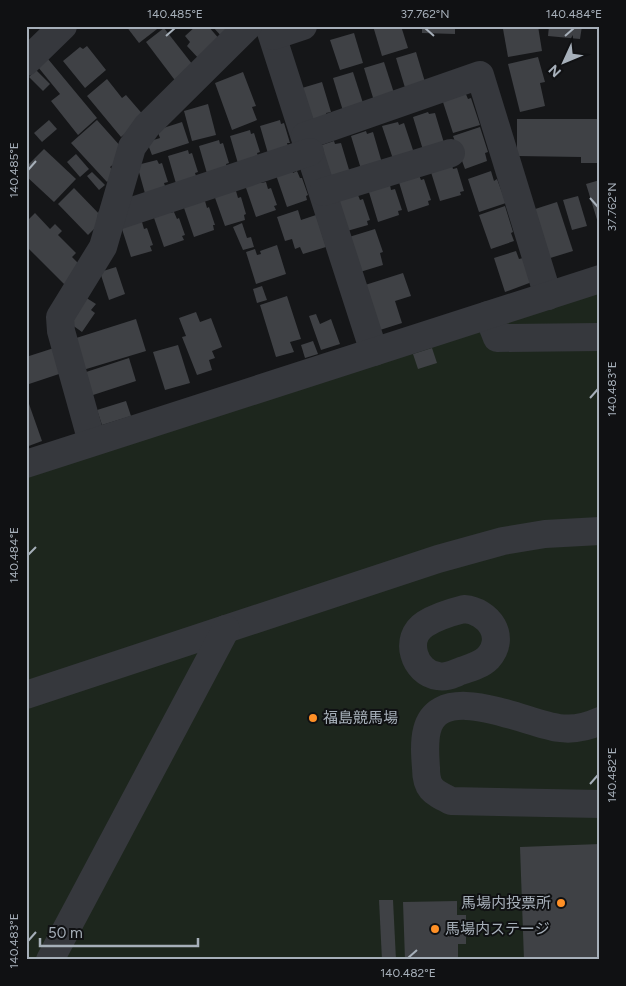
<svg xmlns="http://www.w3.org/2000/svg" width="626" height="986" font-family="Figtree,'Noto Sans JP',sans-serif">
<rect width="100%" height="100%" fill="#151618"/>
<polygon fill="#1d261d" points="600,289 600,960 26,960 26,477"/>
<g fill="#3f4145">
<polygon points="126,26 161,26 139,43"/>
<polygon points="196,26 208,26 221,41 200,60 187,46 190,42 185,36"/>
<polygon points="212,26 235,26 223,38"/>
<polygon points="373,26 401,26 408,48 382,56"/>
<polygon points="422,26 455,26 455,34 422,33"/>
<polygon points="516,26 538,26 542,51 508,57 503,29"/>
<polygon points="549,26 582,26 580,39 548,36"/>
<polygon points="164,28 196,69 177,83 146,42"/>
<polygon points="354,33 363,63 340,70 330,40"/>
<polygon points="87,46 106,70 85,88 63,61 80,47 83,49"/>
<polygon points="416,52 425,82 406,91 396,58"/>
<polygon points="538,57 545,82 540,83 545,106 520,112 508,64"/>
<polygon points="48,59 97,118 78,135 51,101 60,94 38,67"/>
<polygon points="384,62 394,93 374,101 364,68"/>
<polygon points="36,70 50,84 43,91 29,77"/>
<polygon points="243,72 256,106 252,107 257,120 232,130 215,83"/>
<polygon points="353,72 363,103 343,111 333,78"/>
<polygon points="107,79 122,98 126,95 145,117 121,137 87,96"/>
<polygon points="322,82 331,112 326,113 327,116 312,121 302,88"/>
<polygon points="465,92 468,99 471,98 480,125 453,133 442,99"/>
<polygon points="208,104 216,135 192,141 184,111"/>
<polygon points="428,112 429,114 435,113 444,143 423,150 413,117"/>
<polygon points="517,119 600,119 600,163 581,163 581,157 517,156"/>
<polygon points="49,120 57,129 42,142 34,133"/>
<polygon points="97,120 122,148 119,160 110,167 116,174 107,182 71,143"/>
<polygon points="280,120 281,124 284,123 290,143 287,143 289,149 269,157 260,126"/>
<polygon points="182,122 189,143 152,155 147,142 160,138 157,130"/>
<polygon points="398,122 399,125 404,123 414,153 393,159 382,126"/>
<polygon points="480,127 488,152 485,153 487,161 465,169 453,136"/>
<polygon points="250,130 251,134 254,133 260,152 257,153 259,159 239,167 230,136"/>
<polygon points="366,131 367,134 373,132 382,163 361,169 351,136"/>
<polygon points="219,140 220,144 223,143 229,163 226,164 228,169 208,177 199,146"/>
<polygon points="334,141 335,144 341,143 350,173 330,179 319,146"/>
<polygon points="44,149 76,179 54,202 26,176 26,167"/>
<polygon points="188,150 189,154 192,153 198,172 195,173 197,179 177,187 168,156"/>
<polygon points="76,154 89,169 80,177 67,162"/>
<polygon points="157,160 159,164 162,163 168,182 164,183 166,189 146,197 137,165"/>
<polygon points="452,165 453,169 457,168 464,191 460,192 461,195 440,201 430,169"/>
<polygon points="292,170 293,173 297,171 300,178 302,178 308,195 306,196 307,200 287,207 276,175"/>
<polygon points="491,171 494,181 497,179 506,203 479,212 468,179"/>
<polygon points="92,172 105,185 99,190 87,176"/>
<polygon points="419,175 421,180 424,179 431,200 428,201 429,205 408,212 398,179"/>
<polygon points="260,180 261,183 266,182 268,189 271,188 277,205 274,206 276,210 256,217 245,185"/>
<polygon points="600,180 600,226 599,226 586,184"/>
<polygon points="390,185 391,190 395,189 402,210 398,211 399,215 378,222 368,189"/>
<polygon points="74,188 104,219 88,235 58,204"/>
<polygon points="236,191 238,198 241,197 246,214 244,215 245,220 225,226 214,195"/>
<polygon points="358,195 360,200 363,199 370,220 367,221 368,225 347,231 337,198"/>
<polygon points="578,196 587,226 572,230 563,200"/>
<polygon points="205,201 207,208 209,207 215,225 213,225 214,230 194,237 183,205"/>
<polygon points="557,202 573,251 547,259 532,210"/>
<polygon points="505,206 513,232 511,233 514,241 491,249 479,215"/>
<polygon points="168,210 169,213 174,212 177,219 179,218 185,235 182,236 184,240 164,247 153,215"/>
<polygon points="298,210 301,220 316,215 326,247 303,254 300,247 295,249 292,239 285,241 277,217"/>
<polygon points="35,213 50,229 55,224 62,231 58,235 76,253 72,257 82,267 67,287 26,246 26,222"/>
<polygon points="142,222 144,229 147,228 153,245 150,246 152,251 131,257 121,226"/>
<polygon points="242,223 247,238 251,237 254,247 243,250 233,227"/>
<polygon points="375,229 383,252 380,253 383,265 360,272 349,237"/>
<polygon points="277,245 286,274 256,284 246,252 255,249 257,255 261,254 260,251"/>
<polygon points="516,251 519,259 523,258 532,282 505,292 494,258"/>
<polygon points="116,267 125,294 109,300 100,272"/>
<polygon points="403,273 411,296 395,301 402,323 380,330 365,285"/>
<polygon points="262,286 267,300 257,303 253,289"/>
<polygon points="287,296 301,339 290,342 294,352 276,357 260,305"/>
<polygon points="85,297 96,304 91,310 95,313 82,332 68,322"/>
<polygon points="196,312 200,322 211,318 222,347 212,351 215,358 209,360 212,370 197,375 182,337 186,336 179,318"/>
<polygon points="316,314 320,324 331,319 340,344 321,350 309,316"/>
<polygon points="136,319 146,351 83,370 73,339"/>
<polygon points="313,341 318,354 305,358 301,345"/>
<polygon points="178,345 190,383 165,390 153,352"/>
<polygon points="54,348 62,373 26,385 26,357"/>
<polygon points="432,348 437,363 418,369 413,354"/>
<polygon points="129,358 136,381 90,396 83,373"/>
<polygon points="126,401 131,416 102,425 97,410"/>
<polygon points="29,404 42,441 26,447 26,405"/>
<polygon points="600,844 600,959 524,960 520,847"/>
<polygon points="379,900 393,900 396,960 382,960"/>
<polygon points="457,901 457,915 466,915 466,944 458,944 458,960 405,960 403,902"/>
</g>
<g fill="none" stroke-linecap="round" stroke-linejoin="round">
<g stroke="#36383d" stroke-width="28">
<polyline points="269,26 374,352"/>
<polyline points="273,36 303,26"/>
<polyline points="26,62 63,26"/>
<polyline points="305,136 480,75 548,296"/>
<polyline points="323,192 451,153"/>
<polyline points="111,218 310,152"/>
<polyline points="488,315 497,338 600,337"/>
<polyline points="92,442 61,331 60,317 103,247 132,147 147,126 248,26"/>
<polyline points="26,464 600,279"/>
<path d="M464,609C489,611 507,637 488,658C481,665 470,668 461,671C453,674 446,678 438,676C414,673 403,638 425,624C436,617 452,612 464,609Z"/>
<polyline points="26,695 438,559 503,541 545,534 600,531"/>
<path d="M600,721C587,727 573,730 559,728C527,724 440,679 427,730C424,742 425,755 426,768C426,789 433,792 451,801L600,804"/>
<polyline points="50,960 226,629"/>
</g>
</g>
<path fill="none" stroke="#a6afb9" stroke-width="2" d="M425,28L434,36M166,36L175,28M565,36L574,28M28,170L36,161M590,198L598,207M590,398L598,389M28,555L36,547M590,784L598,775M28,941L36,932M408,958L417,950"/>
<g fill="#ff9026" stroke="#101113" stroke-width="2">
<circle cx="313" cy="718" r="5"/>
<circle cx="561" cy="903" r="5"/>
<circle cx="435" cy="929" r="5"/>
</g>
<g text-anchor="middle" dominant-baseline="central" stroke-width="4" stroke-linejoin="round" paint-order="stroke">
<g font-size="15" fill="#a6afb9" stroke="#101113" text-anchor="start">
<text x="323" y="718">福島競馬場</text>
<text x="551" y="903" text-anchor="end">馬場内投票所</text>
<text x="445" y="929">馬場内ステージ</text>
</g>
</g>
<rect width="626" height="986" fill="none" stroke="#101113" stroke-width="55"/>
<g transform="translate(564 62) rotate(226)" stroke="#101113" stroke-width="4" paint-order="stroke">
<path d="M0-4L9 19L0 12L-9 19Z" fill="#a6afb9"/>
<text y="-8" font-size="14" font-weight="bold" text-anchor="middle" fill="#a6afb9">N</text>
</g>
<path d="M40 938v8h158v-8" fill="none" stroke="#a6afb9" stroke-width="2.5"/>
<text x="48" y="938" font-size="15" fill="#a6afb9" stroke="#101113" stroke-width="4" paint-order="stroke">50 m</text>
<rect x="28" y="28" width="570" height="930" fill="none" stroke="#a6afb9" stroke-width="2"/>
<g font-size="12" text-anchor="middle" fill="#a6afb9">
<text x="175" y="18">140.485°E</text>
<text x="425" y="18">37.762°N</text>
<text x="574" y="18">140.484°E</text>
<text transform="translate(14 170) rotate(-90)" y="4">140.485°E</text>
<text transform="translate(612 207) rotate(-90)" y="4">37.762°N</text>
<text transform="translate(612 389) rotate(-90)" y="4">140.483°E</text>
<text transform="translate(14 555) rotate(-90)" y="4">140.484°E</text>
<text transform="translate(612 775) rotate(-90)" y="4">140.482°E</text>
<text transform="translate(14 941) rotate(-90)" y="4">140.483°E</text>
<text x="408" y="977">140.482°E</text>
</g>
</svg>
